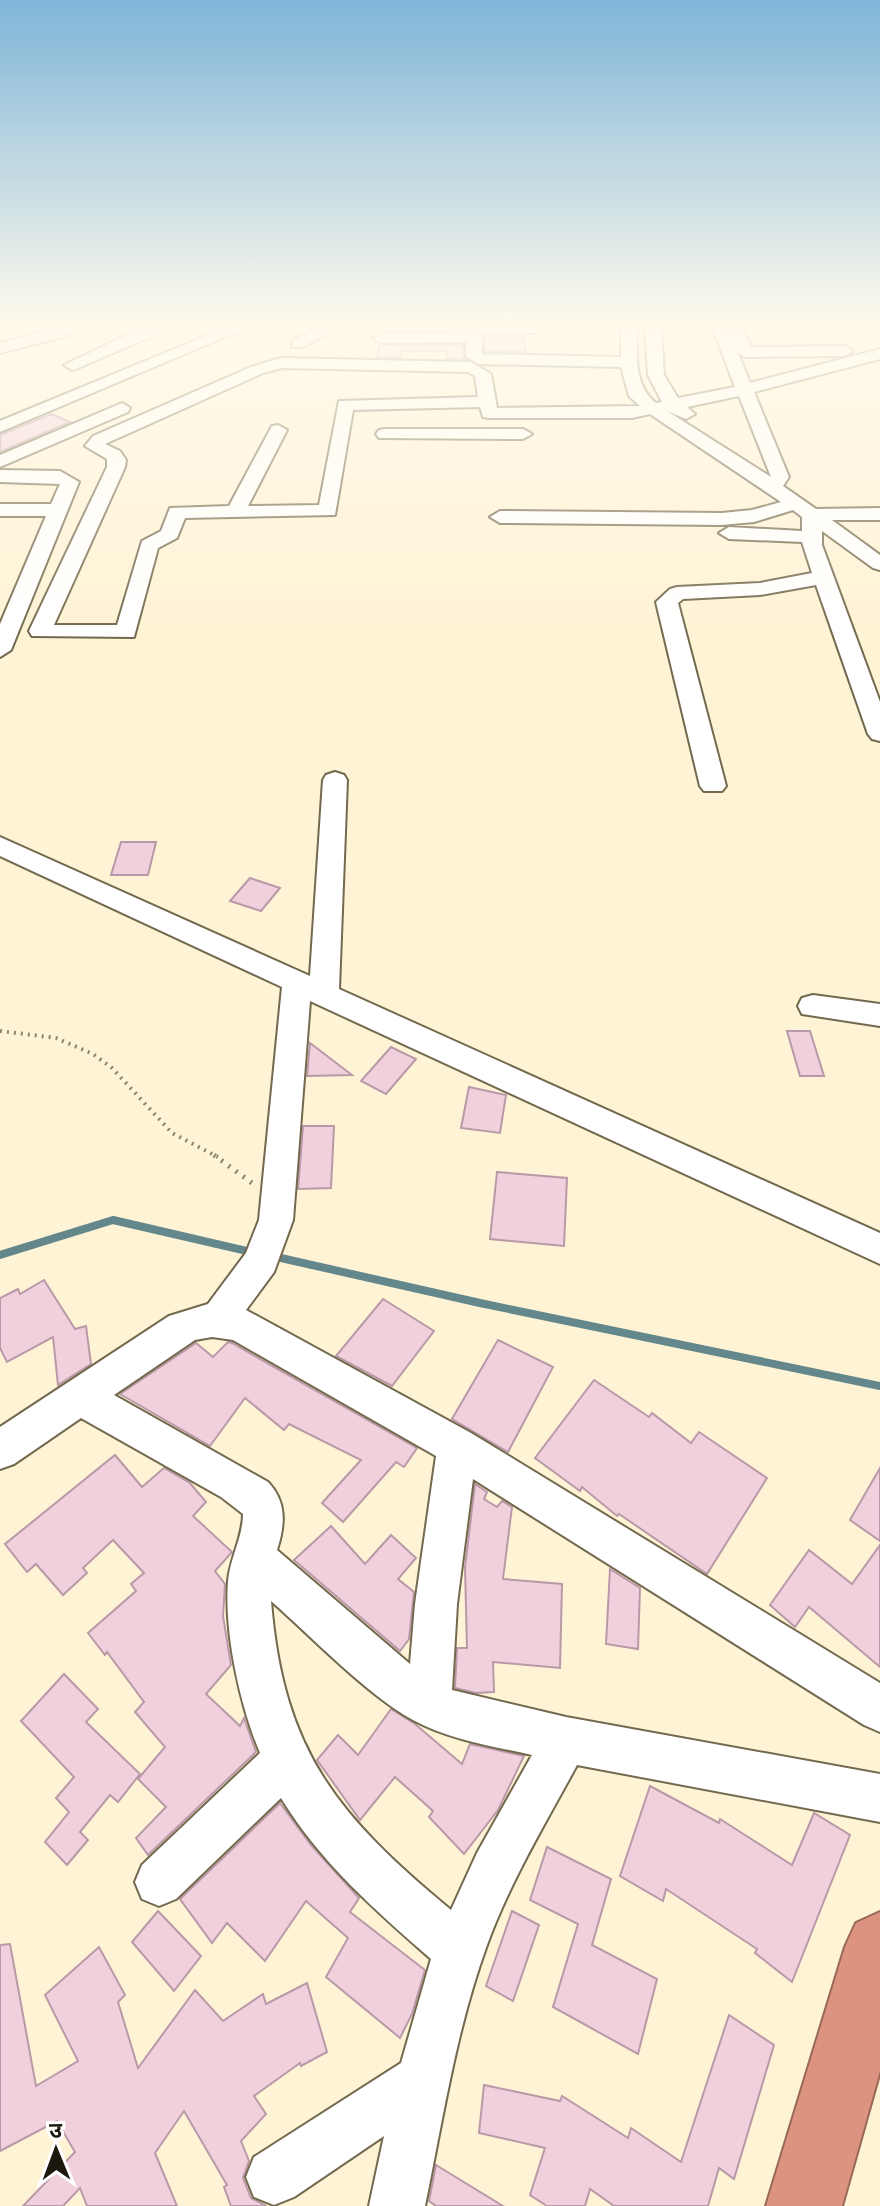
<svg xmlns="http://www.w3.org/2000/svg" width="880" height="2206" font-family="'Fira Sans','Noto Sans Devanagari',sans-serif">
<rect width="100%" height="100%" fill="#fff3d5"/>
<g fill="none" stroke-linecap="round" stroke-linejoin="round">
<g stroke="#63878b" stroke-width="8">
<polyline points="0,1255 113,1220 256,1253"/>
<polyline points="272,1256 480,1303 880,1386"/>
</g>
</g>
<g fill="#f1d0de" stroke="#b999a7" stroke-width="2">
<polygon points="485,336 523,336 526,352 485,351"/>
<polygon points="379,345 463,345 464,359 447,358 446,351 400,351 400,358 377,357"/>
<polygon points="51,414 70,422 0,452 0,435"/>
<polygon points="121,842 156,842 148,875 111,875"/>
<polygon points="250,878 280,888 261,911 230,901"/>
<polygon points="787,1031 810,1031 824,1076 800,1076"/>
<polygon points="310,1043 352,1075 307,1076"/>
<polygon points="391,1047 416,1059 386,1094 361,1081"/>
<polygon points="469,1087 506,1095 500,1133 461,1128"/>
<polygon points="303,1126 334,1126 331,1188 298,1189"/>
<polygon points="497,1172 567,1178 564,1246 490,1239"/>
<polygon points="44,1280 75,1329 86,1326 91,1364 58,1385 53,1337 7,1362 0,1348 0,1298 18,1289 20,1294"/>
<polygon points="383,1299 434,1331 392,1386 336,1356"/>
<polygon points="498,1340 553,1367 508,1452 452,1419"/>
<polygon points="228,1342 232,1343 417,1448 404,1467 396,1462 343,1522 322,1503 361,1460 289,1424 284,1430 245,1398 210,1446 120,1394 196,1343 213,1357"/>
<polygon points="594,1380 649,1417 652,1413 691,1443 699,1432 767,1478 707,1574 619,1514 617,1516 582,1487 580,1491 535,1458"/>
<polygon points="115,1455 142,1487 164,1468 190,1483 206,1502 193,1516 232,1552 215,1571 225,1584 223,1616 231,1665 206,1694 240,1726 244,1718 256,1752 148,1855 136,1838 166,1807 138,1779 165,1747 135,1712 144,1702 107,1652 105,1655 88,1633 136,1591 131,1584 144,1573 113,1540 83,1568 87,1573 63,1595 36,1564 27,1572 5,1544"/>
<polygon points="880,1468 880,1541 850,1520"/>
<polygon points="475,1484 487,1492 484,1499 497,1507 502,1501 512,1507 503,1579 562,1584 560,1668 493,1662 494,1692 476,1693 455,1688 457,1648 467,1648 465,1567"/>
<polygon points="331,1526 365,1564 391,1535 416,1558 398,1579 414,1592 409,1639 400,1651 294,1560"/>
<polygon points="880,1545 880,1667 809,1607 795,1627 770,1605 809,1550 852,1584"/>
<polygon points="610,1569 640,1588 638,1649 606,1644"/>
<polygon points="64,1674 98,1709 86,1722 140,1774 118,1802 110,1795 80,1832 88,1840 67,1865 45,1842 69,1812 56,1798 74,1777 21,1721"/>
<polygon points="391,1709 415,1724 462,1764 470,1744 524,1756 498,1810 464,1854 429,1817 433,1811 395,1777 360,1820 317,1760 338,1735 358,1755"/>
<polygon points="650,1786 719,1823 720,1819 792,1865 814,1813 850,1835 792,1982 755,1953 757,1949 666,1889 663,1901 620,1876"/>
<polygon points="280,1803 311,1845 359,1898 350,1912 425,1970 412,2014 400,2038 326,1977 348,1938 306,1901 265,1961 227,1923 212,1943 180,1899"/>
<polygon points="547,1847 611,1879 592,1945 657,1979 638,2054 553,2007 578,1924 530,1900"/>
<polygon points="158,1911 201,1956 174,1991 132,1942"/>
<polygon points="512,1911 539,1925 513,2001 486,1986"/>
<polygon points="10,1944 36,2086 78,2061 45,1995 99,1947 125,1995 118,2002 138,2068 195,1990 223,2021 263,1994 266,2004 307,1983 327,2052 301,2066 300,2063 254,2096 266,2114 241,2141 249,2161 243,2178 251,2198 266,2206 231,2206 224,2187 227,2185 184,2111 155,2153 177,2206 87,2206 80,2188 63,2206 23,2206 75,2152 57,2121 0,2151 0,1945"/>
<polygon points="729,2015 774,2045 734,2179 719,2168 708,2206 614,2206 590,2189 585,2206 547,2206 530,2195 545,2148 479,2133 484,2085 560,2101 562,2096 628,2138 631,2128 681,2162"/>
<polygon points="436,2165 503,2206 436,2206 429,2201"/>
</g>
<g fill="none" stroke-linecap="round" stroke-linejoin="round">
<g stroke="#73694f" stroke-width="4">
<g id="minor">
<polygon points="66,326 88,326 66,336 0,353 0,343"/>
<polygon points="146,326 163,326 153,336 78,368 72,370 64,365"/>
<polygon points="230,326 251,326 0,432 0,421"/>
<polygon points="308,326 326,326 332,332 302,347 292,347 292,341 313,331"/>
<path d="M466,326L544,328L536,333H482V354L621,357V326H637C637,354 633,385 656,403L662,402L648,375L645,326H661L664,375L678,398L735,387L712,326H742L751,347L845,346L853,351L845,356L745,357L738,353L750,383L880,349V359L754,392L789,477L783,486L816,509L880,508V520H832L880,555V570L873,568L822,531V545L880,702V741L872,739L868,734L816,585L760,595L683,599L678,603L726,786L722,791H704L700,786L656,602L670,589L677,587L760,583L812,573L802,542L729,539L719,533L729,527L802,531V517L793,510L754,522L722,525L500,523L490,517L500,511L722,513L752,510L781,502L650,414L632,418H489L483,417L480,407L353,410L335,515L185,518L177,538L158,548L134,637L32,636L29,631L107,467V459L85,446L93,436L251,367L281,358L471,362L491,374L497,408L640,406L629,396L621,367L479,364L466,357V342L381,343L373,338L381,333L466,332ZM282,368L468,372L475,376L478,397L339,401L319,505L248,506L287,430L278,425L272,426L229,506L170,508L161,531L142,541L117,625H54L125,467L126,460L120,451L105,444L263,373ZM739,396L771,477L667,411L686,419L695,414L687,407Z"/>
<polygon points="122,403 130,408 128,412 0,467 0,455"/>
<polygon points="385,429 523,429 532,434 523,439 379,438 376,434 379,430"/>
<polygon points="0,470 60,471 79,482 11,650 0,657 0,624 46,516 0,516 0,504 51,504 60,484 0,482"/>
<path d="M335,772L344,775L347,780L339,989L880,1233V1264L310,1001L293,1220L274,1272L246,1310L471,1433L880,1683V1732L864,1725L473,1479L457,1604L452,1690L566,1717L880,1774V1822L577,1765C545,1824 510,1882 487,1945C456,2030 443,2118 425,2206H369L384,2136L294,2197L274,2205L254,2197L246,2177L254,2157L401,2063L431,1959C375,1910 320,1862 281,1798L176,1899L159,1906L142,1899L135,1882L142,1865L260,1753C240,1705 224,1633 228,1581C230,1558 243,1537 243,1514L221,1497L81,1418L14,1464L0,1469V1427L169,1316L208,1304L246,1253L259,1220L282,987L0,856V837L310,976L323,780L326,775ZM212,1337L233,1340L436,1456L415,1604L410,1664L277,1550C285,1525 287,1502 268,1482L114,1395L195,1340ZM271,1601C311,1636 367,1695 413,1720C450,1740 492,1746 532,1755L477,1853L451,1910C338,1816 283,1752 271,1601Z"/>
<polygon points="813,995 880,1004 880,1026 802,1014 798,1006 802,998"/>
</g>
</g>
<g stroke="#996958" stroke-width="4">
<polygon id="highway" points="880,1912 880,2071 842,2206 766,2206 845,1947 856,1923"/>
</g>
<polyline stroke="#8d8571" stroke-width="4" stroke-dasharray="2 5" stroke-linecap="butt" points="0,1031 56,1038 93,1054 112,1068 172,1133 218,1157"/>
<polyline stroke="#8d8571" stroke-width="5" stroke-dasharray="2 7" stroke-linecap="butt" points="214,1155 252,1183"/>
<use href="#minor" fill="#fff" fill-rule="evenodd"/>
<use href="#highway" fill="#dc9480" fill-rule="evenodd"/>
</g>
<linearGradient id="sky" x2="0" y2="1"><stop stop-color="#7fb5d8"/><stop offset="0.51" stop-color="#fffaec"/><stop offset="1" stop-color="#fffaec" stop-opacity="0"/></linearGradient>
<rect width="880" height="635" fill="url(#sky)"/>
<g transform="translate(56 2150) rotate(359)" stroke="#ffffff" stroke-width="6" paint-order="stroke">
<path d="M0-6L14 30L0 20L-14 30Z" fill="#1c180d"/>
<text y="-12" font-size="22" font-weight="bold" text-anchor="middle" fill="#1c180d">उ</text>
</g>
</svg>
